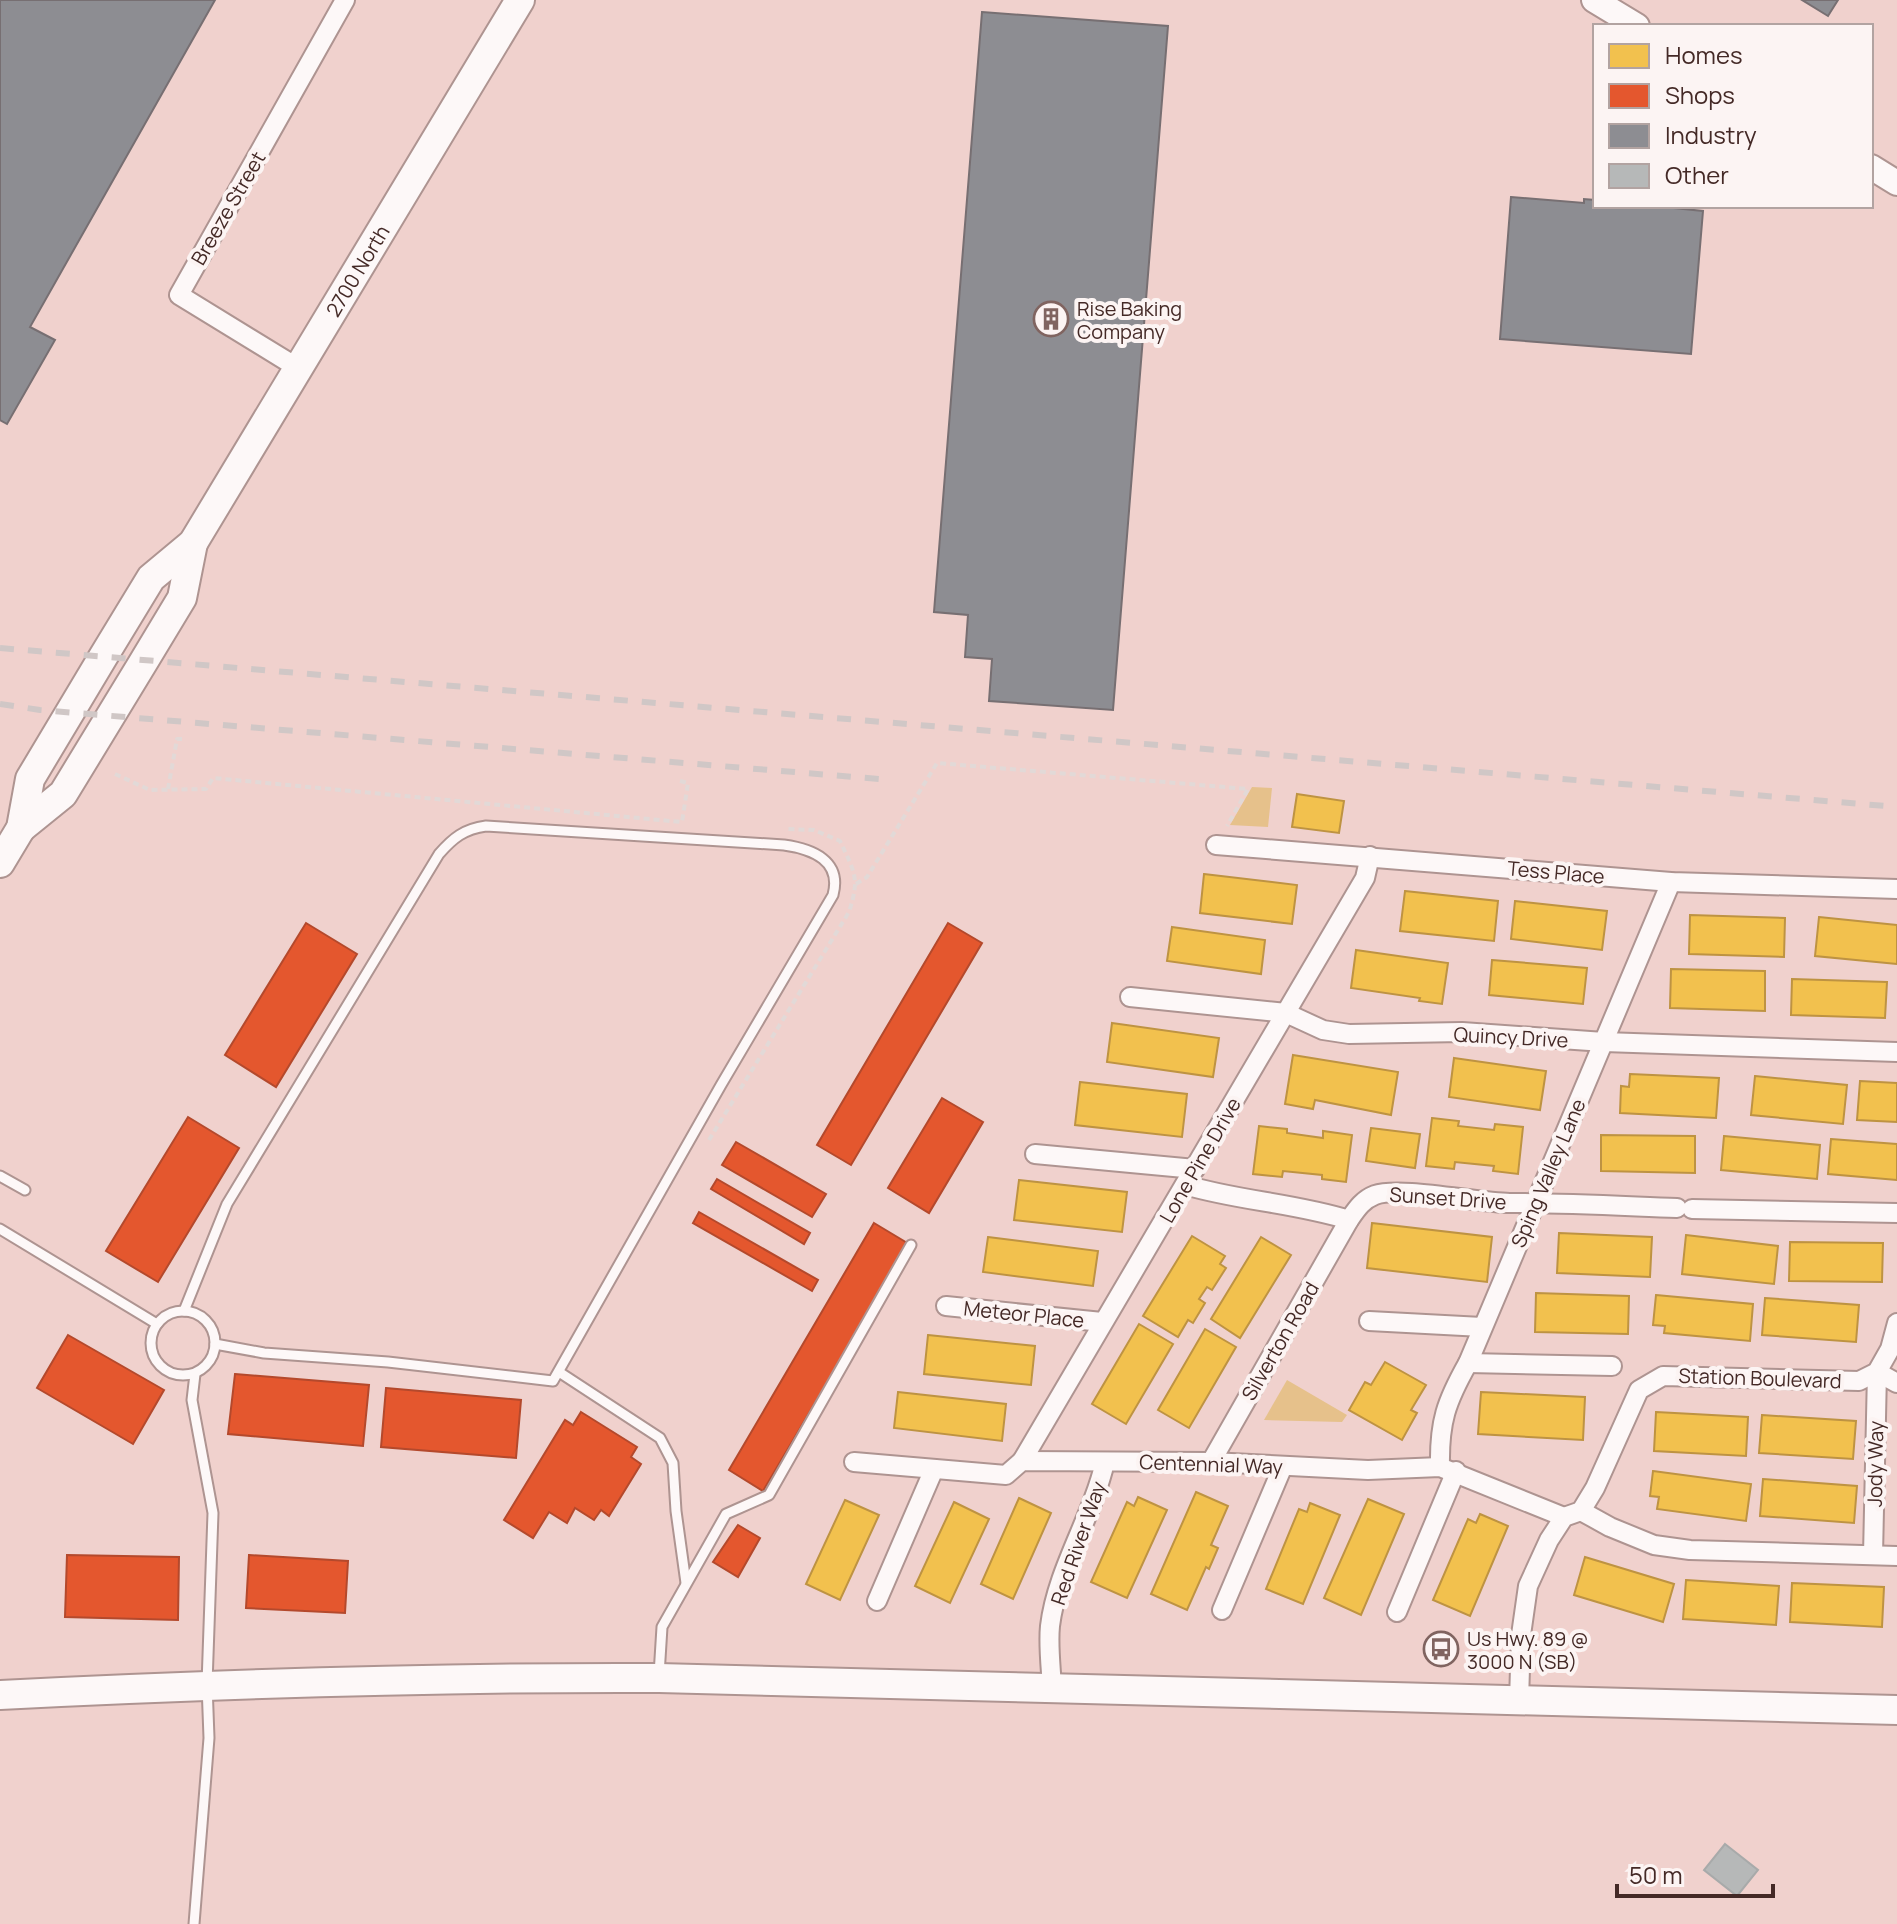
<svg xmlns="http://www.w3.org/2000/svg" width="1897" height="1924" font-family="Manrope,sans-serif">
<rect width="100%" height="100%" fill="#f0d1cd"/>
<g fill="#e6c18b">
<polygon points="1252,787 1272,788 1268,827 1230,825"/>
<polygon points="1287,1380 1347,1415 1342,1422 1264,1420"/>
</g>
<g fill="#f2c14e" stroke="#be9342" stroke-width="2">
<polygon points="1297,794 1344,801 1339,833 1292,827"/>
<polygon points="1204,874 1297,885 1292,924 1200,913"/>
<polygon points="1405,891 1498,901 1494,941 1400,931"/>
<polygon points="1515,901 1607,911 1602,950 1511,939"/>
<polygon points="1690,915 1785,918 1784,957 1689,954"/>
<polygon points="1819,917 1897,925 1897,964 1815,956"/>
<polygon points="1172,927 1265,940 1261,974 1167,961"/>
<polygon points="1356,950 1448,963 1442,1004 1419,1001 1420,998 1351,988"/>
<polygon points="1492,960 1587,968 1583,1004 1489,995"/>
<polygon points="1671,969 1765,971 1765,1011 1670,1008"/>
<polygon points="1792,979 1887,982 1885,1018 1791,1015"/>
<polygon points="1112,1023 1219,1038 1213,1077 1107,1062"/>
<polygon points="1293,1055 1398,1072 1391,1115 1315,1100 1313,1109 1285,1104"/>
<polygon points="1454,1058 1546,1071 1540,1110 1449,1097"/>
<polygon points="1630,1074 1719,1078 1716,1118 1620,1113 1621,1086 1629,1087"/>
<polygon points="1755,1076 1847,1085 1843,1124 1751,1115"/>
<polygon points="1860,1081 1897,1083 1897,1122 1857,1120"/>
<polygon points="1080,1082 1187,1094 1182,1137 1075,1125"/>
<polygon points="1432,1118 1459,1121 1458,1126 1494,1130 1495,1124 1523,1127 1518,1174 1493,1171 1494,1166 1455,1162 1454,1169 1426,1166"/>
<polygon points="1259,1126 1287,1129 1287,1133 1323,1138 1323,1131 1352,1135 1346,1182 1322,1179 1322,1175 1283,1171 1282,1177 1253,1174"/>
<polygon points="1371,1128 1420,1134 1415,1168 1366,1161"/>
<polygon points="1601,1135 1695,1136 1695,1173 1601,1171"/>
<polygon points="1724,1136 1820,1145 1817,1179 1721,1170"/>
<polygon points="1831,1139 1897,1144 1897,1180 1828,1174"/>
<polygon points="1019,1180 1127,1192 1122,1232 1014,1220"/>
<polygon points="1372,1223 1492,1237 1487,1282 1367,1268"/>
<polygon points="1559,1233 1652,1237 1650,1277 1557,1273"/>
<polygon points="1686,1235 1778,1246 1774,1284 1682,1274"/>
<polygon points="1192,1236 1225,1256 1220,1264 1226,1268 1212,1290 1207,1287 1199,1299 1205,1303 1193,1323 1188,1320 1178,1337 1143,1316"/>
<polygon points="988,1237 1098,1251 1093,1286 983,1272"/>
<polygon points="1261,1237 1291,1255 1240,1338 1211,1319"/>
<polygon points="1790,1242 1883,1243 1882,1282 1789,1281"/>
<polygon points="1536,1293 1629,1296 1628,1334 1535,1332"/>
<polygon points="1656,1295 1753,1304 1750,1341 1664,1333 1665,1326 1653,1325"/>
<polygon points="1765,1298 1859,1305 1856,1342 1762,1335"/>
<polygon points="1139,1324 1173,1344 1126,1424 1092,1404"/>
<polygon points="1205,1329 1236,1347 1189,1428 1158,1410"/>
<polygon points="928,1335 1035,1346 1031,1385 924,1374"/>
<polygon points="1385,1362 1426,1385 1411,1410 1417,1413 1402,1440 1349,1410 1365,1382 1371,1385"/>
<polygon points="898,1392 1006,1404 1002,1441 894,1428"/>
<polygon points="1481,1392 1585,1397 1583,1440 1478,1434"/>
<polygon points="1656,1412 1748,1417 1746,1456 1654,1451"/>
<polygon points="1762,1415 1856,1421 1853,1459 1759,1453"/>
<polygon points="1653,1471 1751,1484 1746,1521 1657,1509 1659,1497 1650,1496"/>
<polygon points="1763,1479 1857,1486 1854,1523 1760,1516"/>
<polygon points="1196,1492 1228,1506 1211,1545 1218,1548 1209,1569 1206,1567 1187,1610 1151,1594"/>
<polygon points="1138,1497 1167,1510 1127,1598 1091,1582 1127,1502 1134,1506"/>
<polygon points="1019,1498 1051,1513 1013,1599 981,1584"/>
<polygon points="1368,1499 1404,1514 1361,1615 1324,1598"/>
<polygon points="845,1500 879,1515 840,1600 806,1584"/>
<polygon points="954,1502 989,1519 950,1603 915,1586"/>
<polygon points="1310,1503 1340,1515 1303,1604 1266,1589 1299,1509 1307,1512"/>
<polygon points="1480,1514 1508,1526 1470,1616 1433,1600 1468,1519 1476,1523"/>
<polygon points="1585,1557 1674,1584 1663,1622 1574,1595"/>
<polygon points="1686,1580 1779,1586 1776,1625 1683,1619"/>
<polygon points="1792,1583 1884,1587 1882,1627 1790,1622"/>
</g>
<g fill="#e4572e" stroke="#b4492c" stroke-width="2">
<polygon points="306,923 357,954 276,1087 225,1055"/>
<polygon points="948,923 982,943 851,1165 817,1145"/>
<polygon points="942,1098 983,1122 929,1213 888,1188"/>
<polygon points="188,1117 239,1148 158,1282 106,1251"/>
<polygon points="736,1142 826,1194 812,1217 722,1165"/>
<polygon points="717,1179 810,1233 804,1244 711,1189"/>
<polygon points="699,1212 818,1280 812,1291 693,1223"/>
<polygon points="874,1223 909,1244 763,1491 729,1470"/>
<polygon points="68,1335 164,1390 133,1444 37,1388"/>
<polygon points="235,1374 369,1385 363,1446 228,1434"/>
<polygon points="386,1388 521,1400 516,1458 381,1447"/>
<polygon points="581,1412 637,1447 631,1457 641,1464 609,1516 601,1510 594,1520 575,1508 567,1523 549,1512 533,1538 504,1520 565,1420 573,1425"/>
<polygon points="738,1525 760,1538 738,1577 713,1562"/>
<polygon points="67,1555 179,1557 178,1620 65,1617"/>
<polygon points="249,1555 348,1561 345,1613 246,1608"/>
</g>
<g fill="#8d8d92" stroke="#776f72" stroke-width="2">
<polygon points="0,0 215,0 30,327 55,340 7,424 0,420"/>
<polygon points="1802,0 1838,0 1828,16"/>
<polygon points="982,12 1168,26 1113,710 989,701 992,659 965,657 968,615 934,612"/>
<polygon points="1511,197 1584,203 1584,199 1595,200 1595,206 1654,206 1703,211 1691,354 1500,339"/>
</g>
<polygon fill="#b6b8b8" stroke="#a8aaaa" stroke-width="2" points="1725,1844 1758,1870 1737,1896 1704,1870"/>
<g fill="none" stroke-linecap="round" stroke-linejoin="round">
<g stroke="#ae9491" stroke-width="13">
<g id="lane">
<polyline points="0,1176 25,1190"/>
<polyline points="0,1229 157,1324"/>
<circle cx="183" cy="1343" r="32"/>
<path d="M184,1311L227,1204L439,854C453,838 464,829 486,826L784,845C813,849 842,861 833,895L721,1085L553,1381L388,1362L264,1353L215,1344"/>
<polyline points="559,1372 660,1438 673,1463 676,1511 686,1583"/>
<polyline points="659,1675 662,1627 726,1514 769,1495 911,1245"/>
<polyline points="194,1924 209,1738 207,1684 213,1513 192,1400 195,1374"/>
</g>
</g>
<g stroke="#ae9491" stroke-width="22">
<g id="street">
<polyline points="298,368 179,295 345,0"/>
<polyline points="1216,845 1671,882 1897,889"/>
<polyline points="1130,997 1286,1013 1323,1030 1349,1034 1462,1032 1604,1042 1897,1052"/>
<polyline points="1035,1154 1195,1169"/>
<path d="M1185,1185C1239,1201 1295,1203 1349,1220C1356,1210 1362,1200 1375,1195C1400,1186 1478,1203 1510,1203C1566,1203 1622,1206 1677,1208"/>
<polyline points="1692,1209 1897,1213"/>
<polyline points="946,1306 1102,1322"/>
<polyline points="1369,1321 1482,1327"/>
<polyline points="1468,1363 1612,1366"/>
<polyline points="1877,1372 1897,1383"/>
<polyline points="1022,1461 1365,878 1370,856"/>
<polyline points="854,1462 1006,1475 1022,1461 1211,1462 1368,1470 1440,1467 1564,1517"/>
<polyline points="1211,1462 1349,1220"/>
<path d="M1440,1467C1439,1422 1446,1402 1468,1363L1671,882"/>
<polyline points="1581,1511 1610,1527 1654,1545 1690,1550 1897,1556"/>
<polyline points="1873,1555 1877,1372"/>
<polyline points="877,1601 934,1469"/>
<polyline points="1222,1610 1283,1466"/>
<polyline points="1397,1612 1456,1471"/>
<path d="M1052,1688C1051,1668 1048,1646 1050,1626C1057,1569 1092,1518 1105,1462"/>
<polyline points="1519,1701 1521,1635 1528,1586 1549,1540 1564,1517 1581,1511 1595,1488 1639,1390 1663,1376 1859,1381 1877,1372 1890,1349 1897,1323"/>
</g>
</g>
<g stroke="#ae9491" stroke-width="28">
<g id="secondary">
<polyline points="1594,0 1637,26"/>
<polyline points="1871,167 1897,183"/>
</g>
</g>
<g stroke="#ae9491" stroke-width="32">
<g id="primary">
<polyline points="21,828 63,794 144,661 182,598 193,543"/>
<path id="s1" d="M0,863L21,828L30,779L103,657L151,578L193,543L520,0"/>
<path d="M0,1695C220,1684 439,1677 659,1678L1897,1710"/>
</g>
</g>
<g stroke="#e2d9d7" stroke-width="4" stroke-dasharray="6 4" stroke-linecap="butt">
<polyline points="115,774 150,790 206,789 213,778 681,822"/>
<polyline points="680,781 688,783 682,822"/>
<polyline points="168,789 177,739 182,739"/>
<polyline points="856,884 867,877 937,763 1248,789 1227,826"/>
<path d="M709,1140L849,912C860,878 855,873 840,841L814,830L786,829"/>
</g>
<use href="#lane" stroke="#fdf8f8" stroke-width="9"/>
<use href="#street" stroke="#fdf8f8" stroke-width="18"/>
<use href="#secondary" stroke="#fdf8f8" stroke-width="24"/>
<use href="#primary" stroke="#fdf8f8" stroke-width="28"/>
<g stroke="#d0c7c6" stroke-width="6" stroke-dasharray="14 14" stroke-linecap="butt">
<polyline points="0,648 1897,807"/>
<polyline points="0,704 40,710 891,780"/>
</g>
</g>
<defs>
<g id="building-ring" transform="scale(1.8)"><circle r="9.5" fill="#fcf4f3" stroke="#806460" stroke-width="1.5"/><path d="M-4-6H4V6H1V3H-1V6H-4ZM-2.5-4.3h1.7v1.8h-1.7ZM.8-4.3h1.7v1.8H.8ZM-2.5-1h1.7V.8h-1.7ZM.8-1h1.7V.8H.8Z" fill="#806460"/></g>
<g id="bus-ring" transform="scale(1.8)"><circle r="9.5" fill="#fcf4f3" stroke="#806460" stroke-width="1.5"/><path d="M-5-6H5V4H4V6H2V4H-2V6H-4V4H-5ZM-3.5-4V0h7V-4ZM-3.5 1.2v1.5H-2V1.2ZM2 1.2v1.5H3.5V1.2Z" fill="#806460"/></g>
</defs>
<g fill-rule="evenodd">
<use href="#building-ring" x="1051" y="319"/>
<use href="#bus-ring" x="1441" y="1649"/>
</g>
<g text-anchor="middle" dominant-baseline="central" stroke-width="8" stroke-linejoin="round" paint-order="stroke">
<g font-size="20" fill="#442926" stroke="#fcf4f3">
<text transform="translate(228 208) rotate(-60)">Breeze Street</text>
<text stroke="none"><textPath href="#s1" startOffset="698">2700 North</textPath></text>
<text transform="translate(1556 872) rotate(5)">Tess Place</text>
<text transform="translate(1511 1037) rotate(3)">Quincy Drive</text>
<text transform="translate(1200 1160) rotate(-60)">Lone Pine Drive</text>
<text transform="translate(1548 1173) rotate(-67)">Sping Valley Lane</text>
<text transform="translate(1448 1198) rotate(4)">Sunset Drive</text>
<text transform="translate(1024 1314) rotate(6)">Meteor Place</text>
<text transform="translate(1280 1341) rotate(-60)">Silverton Road</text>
<text transform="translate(1760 1378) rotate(2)">Station Boulevard</text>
<text transform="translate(1211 1464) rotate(2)">Centennial Way</text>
<text transform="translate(1875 1464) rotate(-89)">Jody Way</text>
<text transform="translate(1078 1543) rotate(-71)">Red River Way</text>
</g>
<g font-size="20" fill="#442926" stroke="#fcf4f3" text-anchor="start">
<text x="1077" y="308">Rise Baking<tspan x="1077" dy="23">Company</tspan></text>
<text x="1467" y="1638">Us Hwy. 89 @<tspan x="1467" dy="23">3000 N (SB)</tspan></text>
</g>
</g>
<rect x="1593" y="24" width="280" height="184" fill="#fcf4f3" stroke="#b2a3a1" stroke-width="2"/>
<rect x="1609" y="44" width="40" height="24" fill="#f2c14e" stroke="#b2a3a1" stroke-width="2"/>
<text x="1665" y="64" font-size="24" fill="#442926">Homes</text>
<rect x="1609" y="84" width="40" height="24" fill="#e4572e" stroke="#b2a3a1" stroke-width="2"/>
<text x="1665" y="104" font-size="24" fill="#442926">Shops</text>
<rect x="1609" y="124" width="40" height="24" fill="#8d8d92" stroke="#b2a3a1" stroke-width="2"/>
<text x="1665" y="144" font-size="24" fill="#442926">Industry</text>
<rect x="1609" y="164" width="40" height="24" fill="#b6b8b8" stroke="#b2a3a1" stroke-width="2"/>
<text x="1665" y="184" font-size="24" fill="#442926">Other</text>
<path d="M1617 1884v12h156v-12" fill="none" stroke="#442926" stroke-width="4"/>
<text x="1629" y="1884" font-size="24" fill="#442926" stroke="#fcf4f3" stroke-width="6" paint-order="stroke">50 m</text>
</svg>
